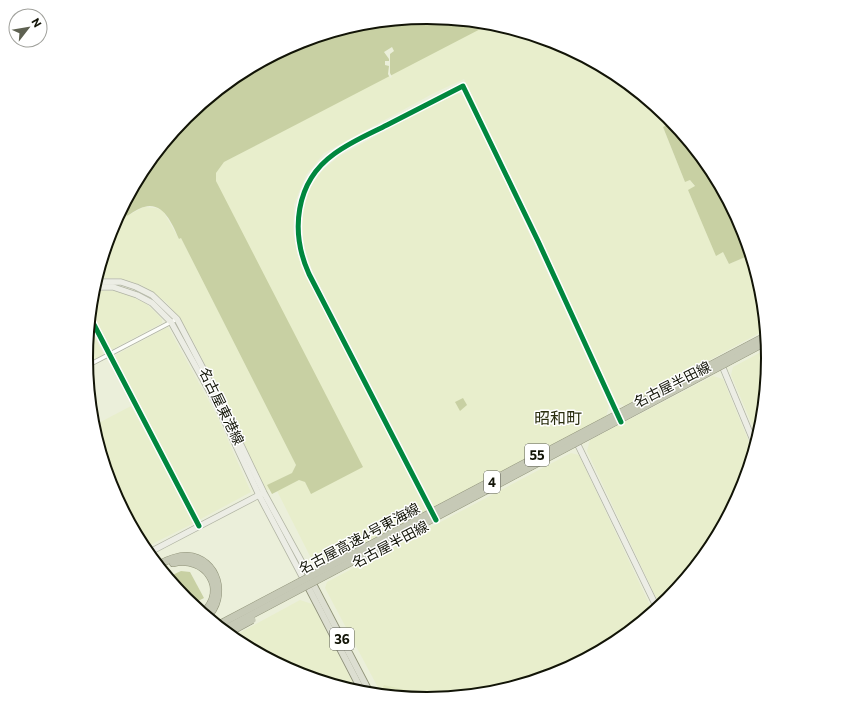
<svg xmlns="http://www.w3.org/2000/svg" width="854" height="716" font-family="Commissioner,'Noto Sans JP',sans-serif">
<rect width="100%" height="100%" fill="#ebefda"/>
<g fill="#e8eecc">
<polygon points="489,23 558,43 617,75 664,113 669,124 663,127 685,182 690,180 695,187 688,190 716,255 723,252 729,264 750,255 761,292 765,330 625,406 614,402 464,79 434,93 324,153 306,175 294,204 293,232 297,253 427,511 321,566 314,564 277,491 299,480 305,482 311,494 216,181 216,173 224,162"/>
<polygon points="455,92 466,97 609,406 606,417 434,507 312,270 304,246 301,223 304,204 312,184 322,171 338,157"/>
<polygon points="144,207 156,208 163,211 179,239 181,238 296,465 292,473 268,485 270,489 265,491 236,427 237,426 193,341 176,314 166,302 141,285 118,278 97,278 112,227 122,209 123,208 127,216"/>
<polygon points="93,291 114,291 126,294 145,303 153,310 162,319 162,323 113,349 110,349 91,311"/>
<polygon points="89,326 103,353 102,356 87,364"/>
<polygon points="168,327 217,416 251,492 197,521 112,357"/>
<polygon points="767,349 768,358 761,425 757,436 731,375 733,367"/>
<polygon points="713,376 723,379 753,452 742,489 710,548 668,599 660,606 587,451 590,440"/>
<polygon points="131,406 194,523 144,548 112,488 93,426"/>
<polygon points="571,453 579,455 653,612 616,642 557,673 493,692 427,699 382,695 325,588 327,582"/>
<polygon points="300,600 312,604 357,691 296,673 232,637"/>
</g>
<polygon fill="#e1e8c0" points="384,685 406,690 409,697 382,695 381,691"/>
<g fill="#c8d0a3">
<path d="M427,17L490,24L224,162L216,173V181L363,467L311,494L305,482L299,480L272,494L267,485L292,473L296,465L181,238L179,239C173,226 164,201 144,207C139,208 132,213 127,216L123,209H122L144,168L186,117L238,74L297,43L361,24Z"/>
<polygon points="664,113 711,169 742,228 750,255 729,264 723,252 716,256 688,190 695,186 690,180 685,182 663,127 669,124"/>
<polygon points="463,398 467,405 460,411 455,402"/>
<polygon points="181,571 190,572 204,598 192,604 168,577"/>
</g>
<polygon fill="#ebefda" points="392,47 394,51 390,54 390,73 392,77 390,78 388,74 389,66 385,65 385,61 389,61 389,59 384,52"/>
<g fill="none" stroke-linecap="round" stroke-linejoin="round">
<g stroke="#b1b4a4" stroke-width="5">
<g id="street">
<polyline points="463,86 538,241 617,415"/>
<polyline points="90,317 199,526"/>
<polyline points="87,366 177,319"/>
</g>
</g>
<g stroke="#b1b4a4" stroke-width="7">
<g id="secondary">
<polyline points="96,282 121,282 136,287 152,295 177,319 220,401 264,493 310,577"/>
<polyline points="94,287 113,287 137,295 152,303 171,322 216,403 259,495 304,580"/>
<polyline points="723,368 755,445"/>
<polyline points="578,445 657,608"/>
<path d="M434,516L309,274C290,232 295,182 334,154C350,142 369,134 387,125C412,112 438,99 463,86"/>
<polyline points="148,553 261,494"/>
</g>
</g>
<g stroke="#909379" stroke-width="8">
<g id="primary">
<polyline points="311,580 370,693"/>
<polyline points="305,581 363,693"/>
</g>
</g>
<g stroke="#909379" stroke-width="8">
<g id="highway">
<path d="M173,563C205,555 229,589 203,613"/>
<path d="M158,565C167,560 176,556 187,556C218,558 228,597 207,617"/>
</g>
</g>
<use href="#street" stroke="#fcfdf9" stroke-width="3.5"/>
<use href="#secondary" stroke="#ecede5" stroke-width="5.5"/>
<use href="#primary" stroke="#dcded1" stroke-width="6"/>
<use href="#highway" stroke="#c6c9b6" stroke-width="7"/>
<g stroke="#909379" stroke-width="8" stroke-linecap="butt">
<g id="highway-bridge">
<polyline points="218,625 766,336"/>
<polyline points="223,630 766,342"/>
<polyline points="230,632 252,620"/>
</g>
</g>
<use href="#highway-bridge" stroke="#c6c9b6" stroke-width="7"/>
<g stroke="#fff" stroke-width="8">
<g id="cycleway">
<polyline points="90,317 199,526"/>
<path d="M436,520L309,274C290,232 295,182 334,154C350,142 369,134 387,125C412,112 438,99 463,86L538,241L621,422"/>
</g>
</g>
<use href="#cycleway" stroke="#00873e" stroke-width="5"/>
</g>
<g text-anchor="middle" dominant-baseline="central" stroke-width="3" stroke-linejoin="round" paint-order="stroke">
<g fill="#fff" stroke="#595a51" stroke-width="1">
<rect x="525" y="444" width="24" height="22" rx="3"/>
<rect x="484" y="471" width="16" height="22" rx="3"/>
<rect x="330" y="628" width="24" height="22" rx="3"/>
</g>
<g font-size="13" font-weight="bold" fill="#121407">
<text x="537" y="455">55</text>
<text x="492" y="482">4</text>
<text x="342" y="639">36</text>
</g>
<g font-size="14" fill="#121407" stroke="#fff">
<text transform="translate(672 384) rotate(-27)">名古屋半田線</text>
<text transform="translate(222 406) rotate(64)">名古屋東港線</text>
<text transform="translate(359 538) rotate(-28)">名古屋高速4号東海線</text>
<text transform="translate(390 544) rotate(-28)">名古屋半田線</text>
</g>
<g font-size="16" fill="#2a2e0f" stroke="#fff">
<text x="558" y="417">昭和町</text>
</g>
</g>
<path d="M0 0H854V716H0ZM93 358a334 334 0 1 1 668 0a334 334 0 1 1-668 0Z" fill="#fff" fill-rule="evenodd"/>
<path fill="none" stroke="#121407" stroke-width="2" d="M93 358a334 334 0 1 1 668 0a334 334 0 1 1-668 0Z"/>
<g transform="translate(28 28) rotate(59)"><circle r="19" fill="#ffffff" stroke="#a0a19c"/>
<path d="M0-3L7 15L0 10L-7 15Z" fill="#5e6151"/>
<text y="-6" font-size="11" font-weight="bold" text-anchor="middle" fill="#121407">N</text>
</g>
</svg>
